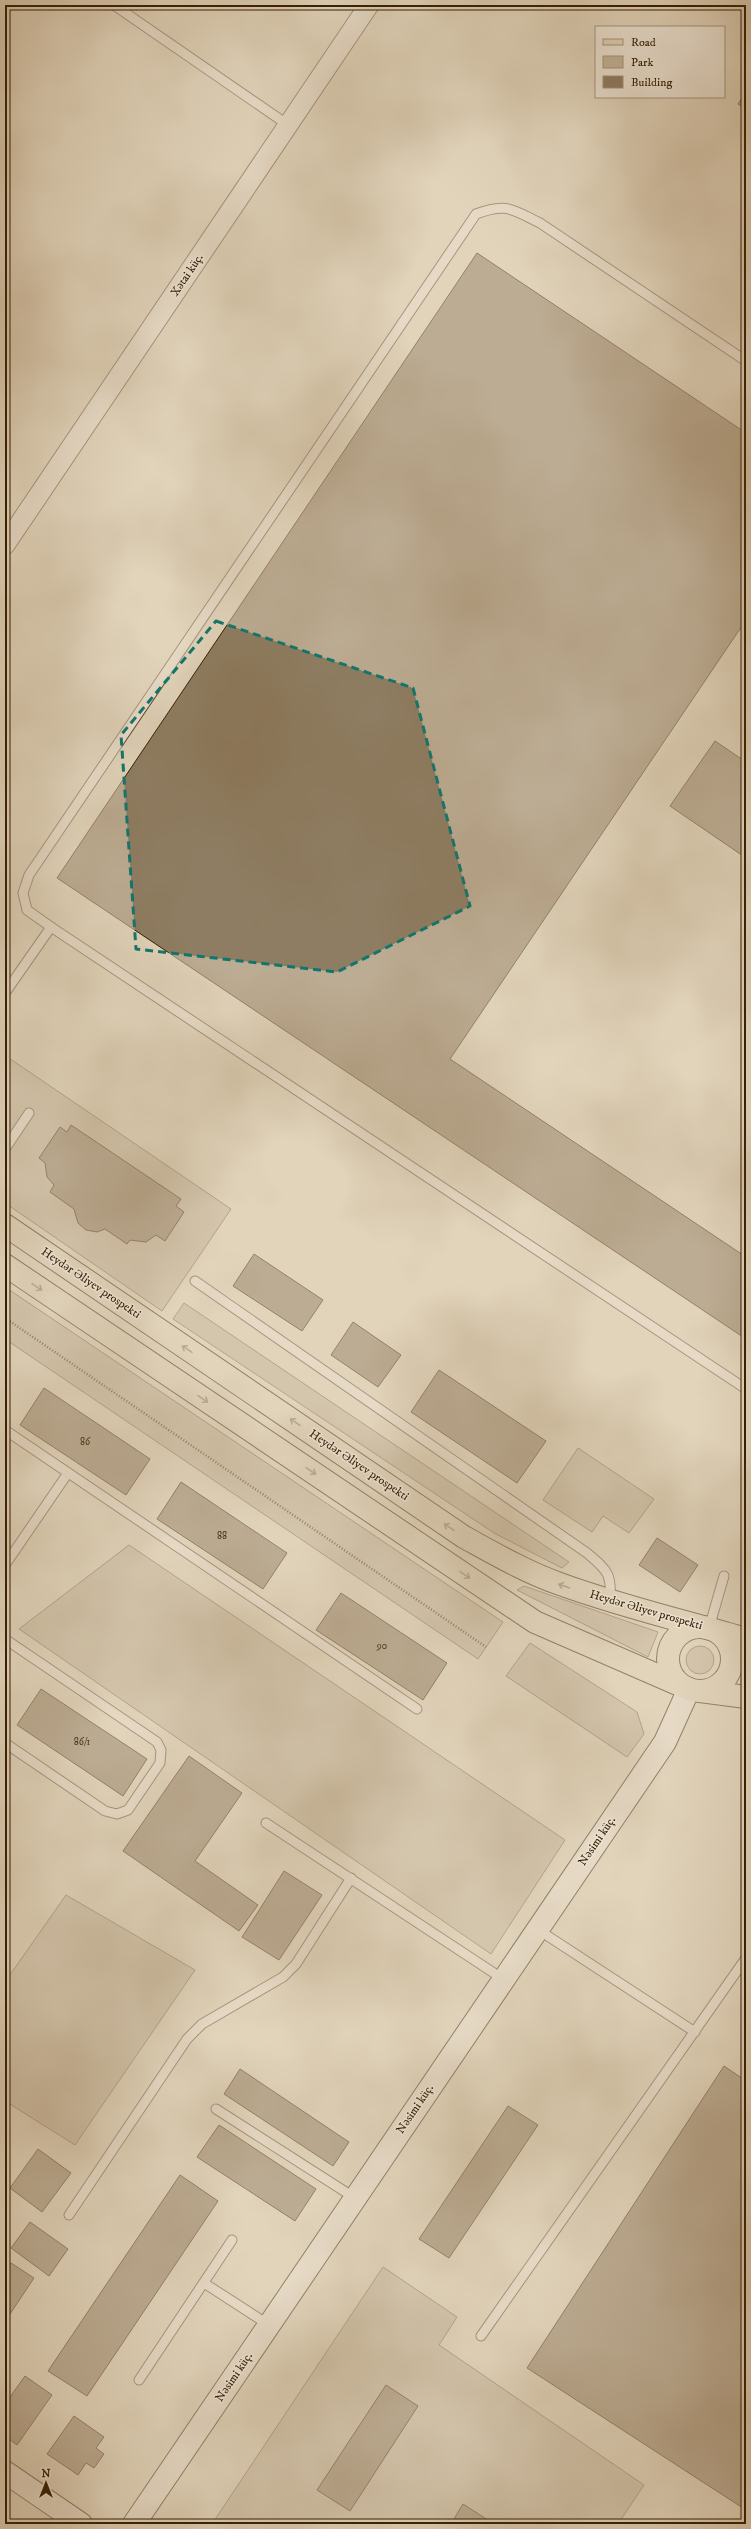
<svg xmlns="http://www.w3.org/2000/svg" width="751" height="2529" font-family="'IM FELL DW Pica',serif">
<rect width="100%" height="100%" fill="#e1d4bb"/>
<filter id="stains"><feTurbulence type="fractalNoise" baseFrequency=".005" numOctaves="4"/><feColorMatrix values="0 0 0 0 .2 0 0 0 0 .09 0 0 0 0 .02 0 0 0 .5 -.17"/></filter>
<radialGradient id="worn" r=".72"><stop offset=".6" stop-color="#630" stop-opacity="0"/><stop offset="1" stop-color="#630" stop-opacity=".3"/></radialGradient>
<g fill="#c4b59c" stroke="#7c6a4f">
<polygon points="6,1056 231,1209 162,1311 5,1203"/>
<polygon points="5,1287 503,1622 478,1659 5,1339"/>
<polygon points="184,1303 569,1562 562,1568 494,1533 173,1319"/>
<polygon points="578,1448 654,1499 629,1533 603,1516 592,1532 543,1500"/>
<polygon points="129,1545 565,1840 491,1954 19,1629"/>
<polygon points="524,1586 658,1632 648,1657 517,1590"/>
<polygon points="530,1643 637,1712 644,1734 627,1757 506,1676"/>
<circle cx="700" cy="1660" r="14"/>
<polygon points="66,1895 195,1970 75,2145 5,2101 5,1982"/>
<polygon points="383,2267 457,2317 439,2345 644,2485 618,2524 212,2524"/>
</g>
<g fill="#8e7d62" stroke="#351f02">
<polygon points="746,92 746,109 738,104"/>
<polygon points="477,253 746,433 746,620 450,1059 746,1257 746,1339 57,878"/>
<polygon points="715,741 746,762 746,858 670,806"/>
<polygon points="71,1125 181,1199 176,1206 184,1212 165,1241 156,1235 146,1242 130,1240 127,1244 105,1229 97,1232 86,1230 78,1223 74,1209 50,1192 54,1185 47,1177 45,1163 39,1158 60,1127 67,1132"/>
<polygon points="254,1254 323,1300 302,1331 233,1286"/>
<polygon points="353,1322 401,1355 378,1387 331,1355"/>
<polygon points="439,1370 546,1441 517,1483 411,1412"/>
<polygon points="44,1388 150,1459 126,1495 20,1425"/>
<polygon points="181,1482 287,1553 263,1589 157,1519"/>
<polygon points="657,1538 698,1565 680,1592 639,1565"/>
<polygon points="341,1593 447,1663 423,1700 316,1630"/>
<polygon points="41,1689 147,1759 123,1796 17,1725"/>
<polygon points="189,1756 242,1793 195,1861 258,1905 239,1931 123,1851"/>
<polygon points="284,1871 322,1895 279,1960 242,1937"/>
<polygon points="724,2066 746,2081 746,2510 527,2368"/>
<polygon points="240,2069 349,2142 333,2166 224,2094"/>
<polygon points="508,2106 538,2125 449,2258 419,2239"/>
<polygon points="219,2125 316,2189 295,2221 197,2157"/>
<polygon points="38,2149 71,2173 42,2212 10,2188"/>
<polygon points="180,2175 218,2201 87,2396 48,2371"/>
<polygon points="30,2222 68,2249 49,2276 11,2248"/>
<polygon points="11,2263 34,2278 6,2320 5,2272"/>
<polygon points="5,2344 10,2348 5,2355"/>
<polygon points="25,2376 52,2395 17,2445 5,2436 5,2404"/>
<polygon points="386,2385 418,2406 350,2511 317,2490"/>
<polygon points="74,2416 104,2437 96,2448 104,2454 94,2468 86,2463 78,2475 47,2454"/>
<polygon points="463,2504 494,2524 451,2524"/>
</g>
<g fill="none" stroke-linecap="round" stroke-linejoin="round">
<g stroke="#604c30" stroke-width="11">
<g id="lane">
<polyline points="114,5 288,125"/>
<path d="M51,927L27,910L23,893L29,875L476,214C507,202 513,210 540,223L746,361"/>
<polyline points="5,993 51,927 746,1389"/>
<polyline points="5,1149 29,1113"/>
<path d="M195,1281L587,1553C607,1570 612,1573 610,1601"/>
<polyline points="5,1430 417,1709"/>
<polyline points="5,1565 68,1473"/>
<polyline points="709,1628 724,1576"/>
<polyline points="5,1639 157,1742 161,1750 160,1763 128,1810 117,1814 105,1811 5,1743"/>
<polyline points="266,1823 503,1979"/>
<polyline points="537,1929 695,2032"/>
<polyline points="216,2109 355,2198"/>
<polyline points="69,2215 187,2039 202,2024 283,1977 296,1964 351,1878"/>
<polyline points="204,2283 269,2325"/>
<polyline points="481,2336 746,1958"/>
<polyline points="139,2380 232,2240"/>
</g>
</g>
<g stroke="#604c30" stroke-width="21">
<polyline id="street" points="5,545 369,5"/>
</g>
<g stroke="#351f02" stroke-width="24">
<g id="secondary">
<polyline points="5,2472 81,2524"/>
<polyline points="134,2524 665,1742 689,1689"/>
</g>
</g>
<g stroke="#351f02" stroke-width="24">
<g id="primary">
<path d="M5,1225L464,1537C495,1554 526,1572 560,1584C620,1606 684,1621 746,1639"/>
<polyline points="5,1265 535,1622 689,1689"/>
<circle cx="700" cy="1659" r="32"/>
<polyline points="700,1691 746,1697"/>
</g>
</g>
<polyline stroke="#351f02" stroke-width="2.5" stroke-dasharray="1 2" stroke-linecap="butt" points="5,1318 486,1647"/>
<use href="#lane" stroke="#ece3d3" stroke-width="9"/>
<use href="#street" stroke="#ece3d3" stroke-width="19"/>
<use href="#secondary" stroke="#ece3d3" stroke-width="22"/>
<use href="#primary" stroke="#e1d4bb" stroke-width="22"/>
</g>
<defs><path id="oneway-shaft" d="M-6 0H5M1.5-3L5.5 0L1.5 3" fill="none" stroke-width="1.6" stroke-linecap="round" stroke-linejoin="round"/></defs>
<g stroke="#8b7a5e">
<use href="#oneway-shaft" transform="translate(37 1287) rotate(34)"/>
<use href="#oneway-shaft" transform="translate(187 1349) rotate(-146)"/>
<use href="#oneway-shaft" transform="translate(203 1399) rotate(34)"/>
<use href="#oneway-shaft" transform="translate(295 1422) rotate(-146)"/>
<use href="#oneway-shaft" transform="translate(311 1471) rotate(34)"/>
<use href="#oneway-shaft" transform="translate(449 1527) rotate(-146)"/>
<use href="#oneway-shaft" transform="translate(465 1575) rotate(34)"/>
<use href="#oneway-shaft" transform="translate(564 1586) rotate(-161)"/>
</g>
<path d="M0 0H751V2529H0ZM216,621L413,688L470,906L337,972L136,949L121,735Z" fill="#e1d4bb" fill-opacity=".55" fill-rule="evenodd"/>
<path fill="none" stroke="#0f766e" stroke-width="3" stroke-dasharray="8 5" stroke-linejoin="round" d="M216,621L413,688L470,906L337,972L136,949L121,735Z"/>
<g text-anchor="middle" dominant-baseline="central" stroke-width="3" stroke-linejoin="round" paint-order="stroke">
<g font-size="10" fill="#4b361a">
<text x="85" y="1442">86</text>
<text x="222" y="1536">88</text>
<text x="382" y="1646">90</text>
<text x="82" y="1742">86/1</text>
</g>
<g font-size="12" fill="#351f02" stroke="#ece3d3">
<text transform="translate(187 275) rotate(-56)">Xətai küç.</text>
<text transform="translate(91 1283) rotate(34)">Heydər Əliyev prospekti</text>
<text transform="translate(359 1465) rotate(34)">Heydər Əliyev prospekti</text>
<text transform="translate(646 1610) rotate(16)">Heydər Əliyev prospekti</text>
<text transform="translate(597 1841) rotate(-56)">Nəsimi küç.</text>
<text transform="translate(415 2109) rotate(-56)">Nəsimi küç.</text>
<text transform="translate(234 2377) rotate(-56)">Nəsimi küç.</text>
</g>
</g>
<rect width="751" height="2529" fill="none" stroke="#e1d4bb" stroke-width="20"/>
<rect x="6" y="6" width="739" height="2517" fill="none" stroke="#351f02" stroke-width="2"/>
<rect x="10" y="10" width="731" height="2509" fill="none" stroke="#351f02"/>
<rect x="595" y="26" width="130" height="72" fill="#ece3d3" stroke="#a3957f"/>
<rect x="603" y="39" width="20" height="6" fill="#e1d4bb" stroke="#a3957f"/>
<text x="631" y="46" font-size="12" fill="#351f02">Road</text>
<rect x="603" y="56" width="20" height="12" fill="#c4b59c" stroke="#a3957f"/>
<text x="631" y="66" font-size="12" fill="#351f02">Park</text>
<rect x="603" y="76" width="20" height="12" fill="#8e7d62" stroke="#a3957f"/>
<text x="631" y="86" font-size="12" fill="#351f02">Building</text>
<g transform="translate(46 2483)" stroke="#ece3d3" stroke-width="3" paint-order="stroke">
<path d="M0-3L7 15L0 10L-7 15Z" fill="#351f02"/>
<text y="-6" font-size="11" font-weight="bold" text-anchor="middle" fill="#351f02">N</text>
</g>
<rect width="100%" height="100%" filter="url(#stains)"/>
<rect width="100%" height="100%" fill="url(#worn)"/>
</svg>
